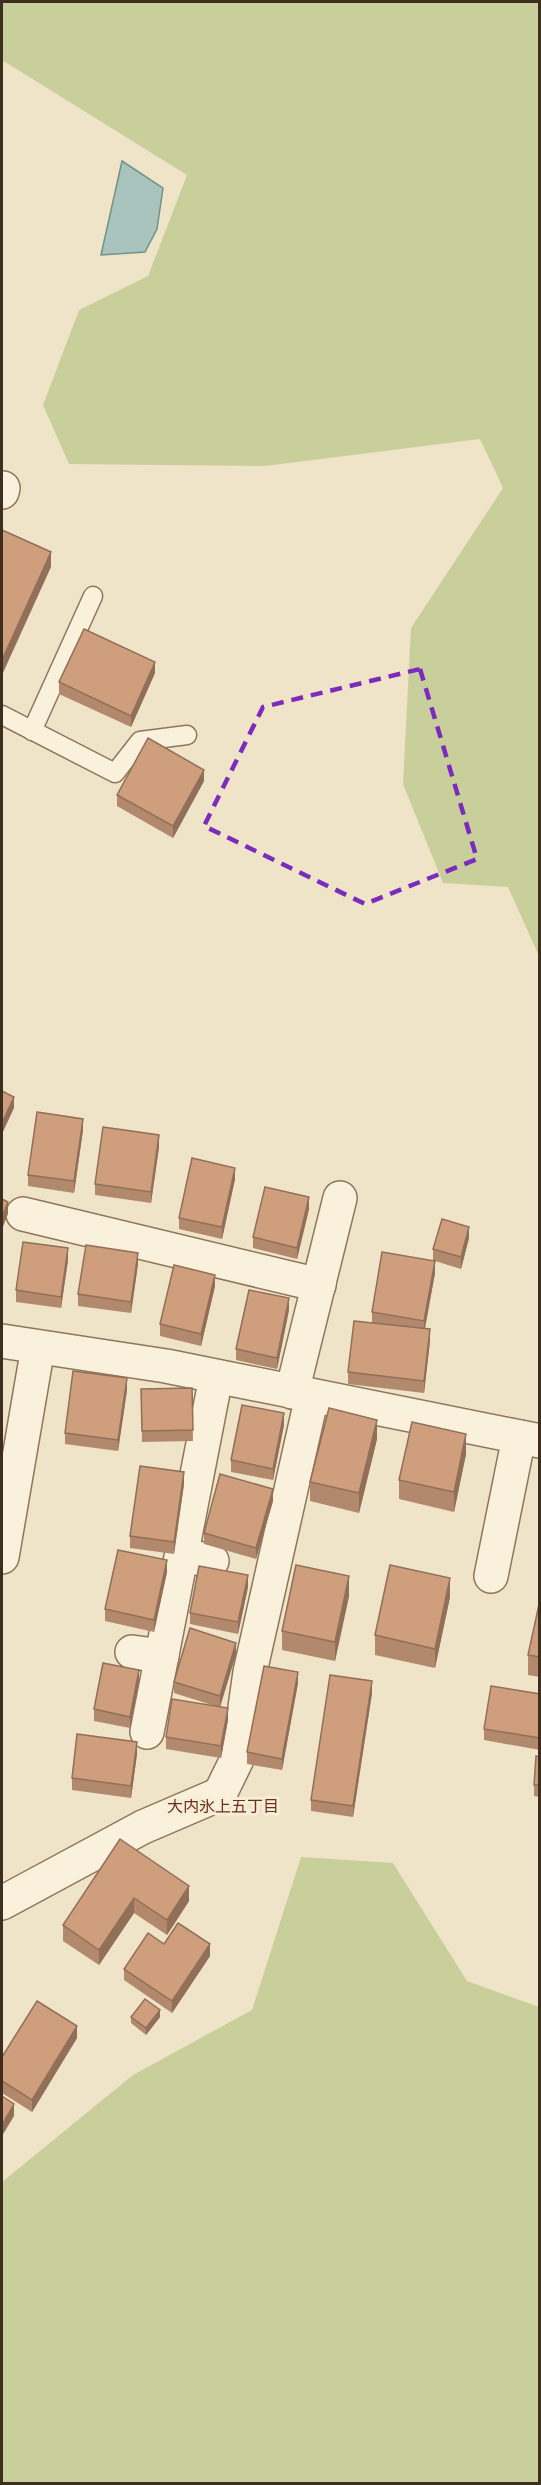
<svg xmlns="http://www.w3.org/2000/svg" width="541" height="2485" font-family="'Playfair Display','Noto Sans JP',serif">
<rect width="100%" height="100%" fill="#f0e4c8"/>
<g fill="#c9cf9b">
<polygon points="2,2 539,2 539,956 508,887 443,883 403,784 411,628 503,488 480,439 265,466 69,464 43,405 79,310 148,276 187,175 2,60"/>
<polygon points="301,1857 393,1863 467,1981 539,2007 539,2483 2,2483 2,2182 133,2075 252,2010"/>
</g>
<polygon fill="#a9c4bc" stroke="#6f938a" stroke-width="1.5" points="122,161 163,188 157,229 145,252 101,255"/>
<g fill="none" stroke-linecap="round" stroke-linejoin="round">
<g stroke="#8d765c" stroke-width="21">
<g id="service">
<polyline points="2,715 115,773 140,741 187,735"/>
<polyline points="32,731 93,596"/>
</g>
</g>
<g stroke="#8d765c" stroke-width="36">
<g id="minor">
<polyline points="2,492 3,488"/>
<polyline points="23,1214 319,1285"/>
<polyline points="2,1341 166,1366 540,1441"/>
<polyline points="292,1392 340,1198"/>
<polyline points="182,1555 212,1561"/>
<polyline points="2,1557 38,1347"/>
<polyline points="491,1576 519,1437"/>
<polyline points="132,1652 162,1656"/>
<polyline points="147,1732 216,1377"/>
<polyline points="2,1903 143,1827 220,1794 238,1757 250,1672 312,1396"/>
</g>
</g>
<use href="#service" stroke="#faf1dc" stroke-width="18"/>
<use href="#minor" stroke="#faf1dc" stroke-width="33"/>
</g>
<g fill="#b2896c">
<polygon points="155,673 131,727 59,694 59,682"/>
<polygon points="204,781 173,838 117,806 117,795"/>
<polygon points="83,1130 74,1193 28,1186 28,1175"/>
<polygon points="159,1147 151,1203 95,1195 95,1184"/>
<polygon points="235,1179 222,1239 179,1229 179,1218"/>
<polygon points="309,1209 297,1259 253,1248 253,1237"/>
<polygon points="469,1238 461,1269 435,1261 435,1273 425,1329 430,1341 424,1393 348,1384 348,1372 372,1323 372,1312 433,1261 433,1249"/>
<polygon points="68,1260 61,1308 16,1302 16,1290"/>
<polygon points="138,1264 131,1313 78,1306 78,1294"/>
<polygon points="215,1286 201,1346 160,1336 160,1324"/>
<polygon points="289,1310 277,1369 236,1360 236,1349"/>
<polygon points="192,1388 193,1441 142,1442 141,1389"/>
<polygon points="127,1390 118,1451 65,1444 65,1433"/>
<polygon points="284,1425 273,1480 231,1472 231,1460"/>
<polygon points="377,1439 359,1513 310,1501 310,1482"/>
<polygon points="466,1454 454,1512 399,1499 399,1480"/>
<polygon points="184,1484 174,1554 130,1548 130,1536"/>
<polygon points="273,1501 256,1559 204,1544 204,1533"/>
<polygon points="167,1572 154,1632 105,1621 105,1609"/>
<polygon points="248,1587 238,1634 190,1624 190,1613"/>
<polygon points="349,1596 335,1661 282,1650 282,1631"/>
<polygon points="450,1597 435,1668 375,1655 375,1635"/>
<polygon points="540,1600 540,1677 528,1675 528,1655"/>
<polygon points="236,1654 220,1707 228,1720 221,1758 166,1749 166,1737 215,1706 174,1693 174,1682"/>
<polygon points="139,1682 130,1728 94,1721 94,1709"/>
<polygon points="298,1683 282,1770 247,1764 247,1752"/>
<polygon points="372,1693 353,1817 311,1811 311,1800"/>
<polygon points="540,1694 540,1750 484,1740 484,1729"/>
<polygon points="137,1754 131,1798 72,1790 72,1778"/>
<polygon points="540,1757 540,1797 534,1796 534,1785"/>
<polygon points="120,1839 189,1901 167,1935 134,1913 99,1965 63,1941 63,1925"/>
<polygon points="164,1944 210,1956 172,2013 124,1980 124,1969"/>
<polygon points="131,2017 160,2017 146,2035 131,2023"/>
<polygon points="77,2038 32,2112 2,2093 2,2057"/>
</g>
<g fill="#916f58">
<polygon points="51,552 51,567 2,675 2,660"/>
<polygon points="155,662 155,673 131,727 131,716"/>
<polygon points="204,770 204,781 173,838 173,826"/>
<polygon points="14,1097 14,1108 2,1134 2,1123"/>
<polygon points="83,1119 83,1130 74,1193 74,1181"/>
<polygon points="159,1135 159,1147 151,1203 151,1192"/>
<polygon points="235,1168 235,1179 222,1239 222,1227"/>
<polygon points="309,1197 309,1209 297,1259 297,1248"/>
<polygon points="8,1202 8,1214 2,1229 2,1217"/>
<polygon points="469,1227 469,1238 461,1269 461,1257"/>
<polygon points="68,1248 68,1260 61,1308 61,1297"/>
<polygon points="138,1253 138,1264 131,1313 131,1302"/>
<polygon points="435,1261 435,1273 424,1332 424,1321"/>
<polygon points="215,1275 215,1286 201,1346 201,1334"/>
<polygon points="289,1298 289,1310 277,1369 277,1358"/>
<polygon points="430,1329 430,1341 424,1393 424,1381"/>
<polygon points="127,1378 127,1390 118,1451 118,1440"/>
<polygon points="284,1413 284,1425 273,1480 273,1469"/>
<polygon points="377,1420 377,1439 359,1513 359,1493"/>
<polygon points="466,1434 466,1454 454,1512 454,1492"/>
<polygon points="184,1472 184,1484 174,1554 174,1542"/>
<polygon points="273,1489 273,1501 256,1559 256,1548"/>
<polygon points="167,1560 167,1572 154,1632 154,1620"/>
<polygon points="248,1575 248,1587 238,1634 238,1622"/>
<polygon points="349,1576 349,1596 335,1661 335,1642"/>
<polygon points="450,1578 450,1597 435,1668 435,1649"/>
<polygon points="236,1643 236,1654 220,1707 220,1696"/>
<polygon points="139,1670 139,1682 130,1728 130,1717"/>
<polygon points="298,1672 298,1683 282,1770 282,1759"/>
<polygon points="372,1681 372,1693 353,1817 353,1806"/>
<polygon points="228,1708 228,1720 221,1758 221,1746"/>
<polygon points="137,1742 137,1754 131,1798 131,1786"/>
<polygon points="189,1886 189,1901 167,1935 167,1920"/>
<polygon points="134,1898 134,1913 99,1965 99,1950"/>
<polygon points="210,1944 210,1956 172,2013 172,2001"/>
<polygon points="160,2010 160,2017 146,2035 146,2028"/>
<polygon points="77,2026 77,2038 32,2112 32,2100"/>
<polygon points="14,2104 14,2116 2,2136 2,2125"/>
</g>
<g fill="#cf9f7d" stroke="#916f58" stroke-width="1.5">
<polygon points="2,530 51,552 2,660"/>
<polygon points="84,629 155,662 131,716 59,682"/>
<polygon points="148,738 204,770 173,826 117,795"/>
<polygon points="2,1091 14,1097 2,1123"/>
<polygon points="37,1112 83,1119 74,1181 28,1175"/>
<polygon points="103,1127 159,1135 151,1192 95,1184"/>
<polygon points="192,1158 235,1168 222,1227 179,1218"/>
<polygon points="265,1187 309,1197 297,1248 253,1237"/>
<polygon points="2,1199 8,1202 2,1217"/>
<polygon points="442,1219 469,1227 461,1257 433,1249"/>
<polygon points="23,1242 68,1248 61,1297 16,1290"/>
<polygon points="86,1245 138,1253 131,1302 78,1294"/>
<polygon points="382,1252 435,1261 424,1321 372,1312"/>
<polygon points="174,1265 215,1275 201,1334 160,1324"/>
<polygon points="249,1290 289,1298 277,1358 236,1349"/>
<polygon points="354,1321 430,1329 424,1381 348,1372"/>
<polygon points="73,1371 127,1378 118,1440 65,1433"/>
<polygon points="192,1388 193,1430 142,1431 141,1389"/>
<polygon points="242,1405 284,1413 273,1469 231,1460"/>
<polygon points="329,1408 377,1420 359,1493 310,1482"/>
<polygon points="412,1422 466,1434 454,1492 399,1480"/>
<polygon points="140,1466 184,1472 174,1542 130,1536"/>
<polygon points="220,1474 273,1489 256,1548 204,1533"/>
<polygon points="118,1550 167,1560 154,1620 105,1609"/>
<polygon points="296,1565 349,1576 335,1642 282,1631"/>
<polygon points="390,1565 450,1578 435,1649 375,1635"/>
<polygon points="199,1566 248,1575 238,1622 190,1613"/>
<polygon points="540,1600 540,1657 528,1655"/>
<polygon points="190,1628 236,1643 220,1696 174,1682"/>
<polygon points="103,1663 139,1670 130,1717 94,1709"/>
<polygon points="264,1666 298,1672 282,1759 247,1752"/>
<polygon points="330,1675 372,1681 353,1806 311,1800"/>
<polygon points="491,1686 540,1694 540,1738 484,1729"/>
<polygon points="172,1699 228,1708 221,1746 166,1737"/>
<polygon points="77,1734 137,1742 131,1786 72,1778"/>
<polygon points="536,1756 540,1757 540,1785 534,1785"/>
<polygon points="120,1839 189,1886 167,1920 134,1898 99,1950 63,1925"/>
<polygon points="178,1923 210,1944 172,2001 124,1969 148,1933 164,1944"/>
<polygon points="145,1999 160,2010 146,2028 131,2017"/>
<polygon points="37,2001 77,2026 32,2100 2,2081 2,2057"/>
<polygon points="2,2096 14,2104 2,2125"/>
</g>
<path fill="none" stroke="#7b2cbf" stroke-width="4.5" stroke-dasharray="12 8" stroke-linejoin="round" d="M420,669L477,859L365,904L204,826L263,707Z"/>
<g text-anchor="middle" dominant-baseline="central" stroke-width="6" stroke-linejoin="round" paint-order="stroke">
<g font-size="16" fill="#6b2e1e" stroke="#f7eed8">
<text x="223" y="1805">大内氷上五丁目</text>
</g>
</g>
<rect width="541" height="2485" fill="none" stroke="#3d2e20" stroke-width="6"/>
</svg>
